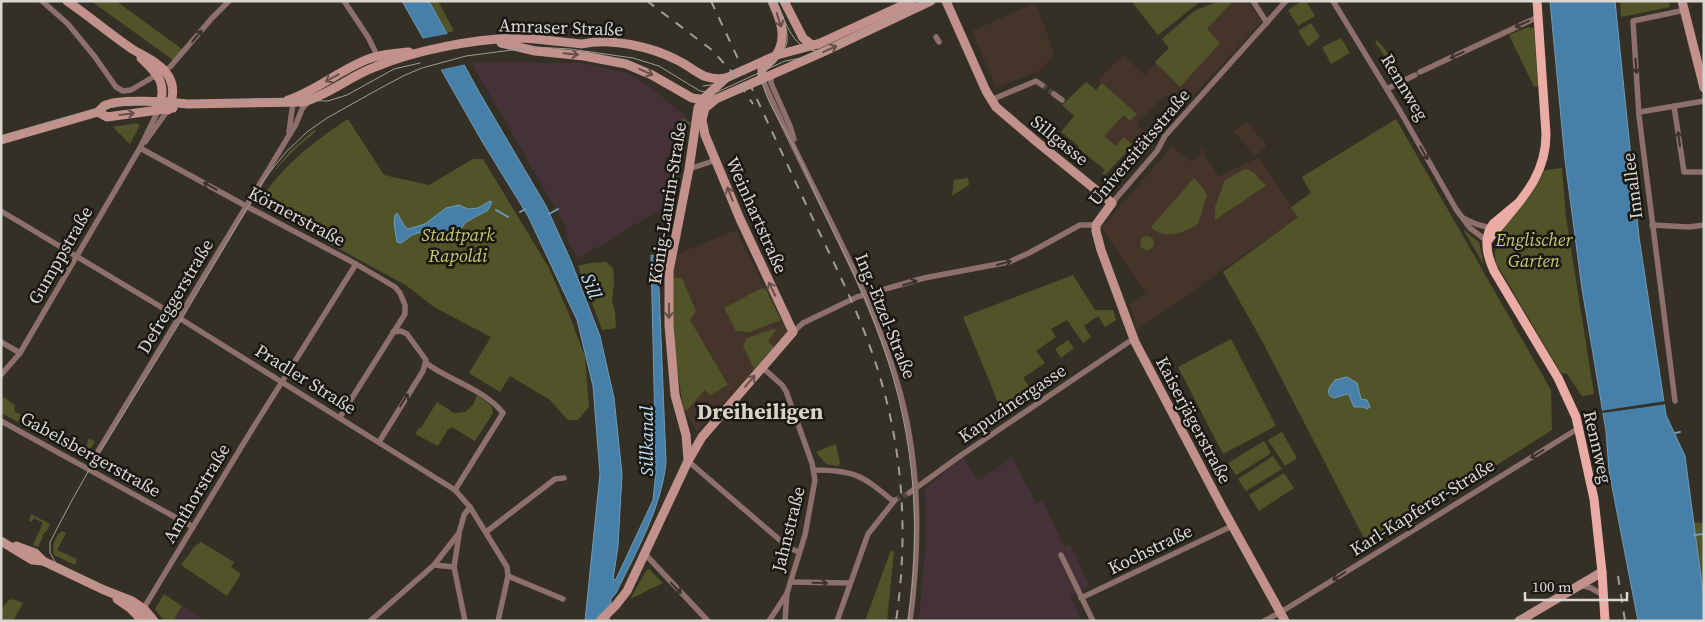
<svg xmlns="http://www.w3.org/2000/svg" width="1705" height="622" font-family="'Source Serif 4',serif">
<rect width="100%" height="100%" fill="#343025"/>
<g fill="#453239">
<polygon points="471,62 581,63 628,73 649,86 688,119 671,203 578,259 567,240 565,225"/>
<polygon points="963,457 978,481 1012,458 1036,503 1043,501 1064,547 1070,544 1089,586 1070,596 1082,621 919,621 925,550 926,511 924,491 927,487"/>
<polygon points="182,606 206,621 173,621"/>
</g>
<g fill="#443429">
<polygon points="1233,1 1247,1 1262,21 1181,109 1165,95 1137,124 1155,143 1138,163 1126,152 1105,175 1102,173 1105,170 1078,148 1079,146 1061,132 1102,83 1098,79 1123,55 1145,75 1169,48 1166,44 1207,29"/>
<polygon points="1035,3 1052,46 1054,54 1041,70 996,88 972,31"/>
<polygon points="1246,121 1267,146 1254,156 1237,134 1235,135 1233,132"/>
<polygon points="1172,146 1192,162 1200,154 1199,153 1203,148 1205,151 1204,154 1219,177 1259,157 1298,217 1137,330 1130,304 1146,294 1101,226 1106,223"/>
<polygon points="736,230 781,320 788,332 697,432 683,407 671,329 671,278 675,255"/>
</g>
<g fill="#505428">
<polygon points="91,1 116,1 182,49 173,60"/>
<polygon points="430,1 438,1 454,31 447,33"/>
<polygon points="1131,1 1201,1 1158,35"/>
<polygon points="1218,1 1233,1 1207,29 1220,43 1180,87 1155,62 1169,48 1162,39 1194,11"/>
<polygon points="1302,1 1306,1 1315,16 1298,26 1288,10"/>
<polygon points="1620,1 1669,1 1670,7 1621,17"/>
<polygon points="1311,23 1320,37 1308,47 1298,31"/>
<polygon points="1528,27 1534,28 1538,86 1534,87 1509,35"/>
<polygon points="1341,38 1350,53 1331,64 1322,47"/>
<polygon points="1377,40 1395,61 1396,68 1394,70 1375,42"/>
<polygon points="1086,82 1096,90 1102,83 1137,114 1130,121 1124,115 1104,136 1116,146 1124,137 1133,145 1105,175 1102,173 1105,170 1078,148 1079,146 1061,132 1074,116 1062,105"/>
<polygon points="682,118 691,123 686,128 682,147 677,146"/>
<path d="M348,119L384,175L429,185L473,159H483L549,268L569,314L585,357L589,407L578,420H568L550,400L510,376L500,392L469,373L491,337L434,307L407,286L314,235L316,231L259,201C284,165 311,143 348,119Z"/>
<polygon points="1396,119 1551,390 1552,430 1492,468 1491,467 1366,542 1261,339 1223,272 1298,217 1291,207 1311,193 1302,177"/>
<polygon points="137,123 139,125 138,129 130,144 113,127"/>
<polygon points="315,129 315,132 293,151 268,178 290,151"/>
<polygon points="676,148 682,149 674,196 669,191 669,187"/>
<path d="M1562,168L1566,217L1594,394L1582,396L1567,374L1561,373L1496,263C1490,234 1513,217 1529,197C1536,188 1540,179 1545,170Z"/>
<path d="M1245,169C1258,171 1256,180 1267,185L1215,220V207L1225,180Z"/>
<polygon points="968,178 969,185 952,196 954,180"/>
<path d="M1194,178L1203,188L1207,195L1198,224C1182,233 1166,241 1151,227Z"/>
<polygon points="1464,230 1479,242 1484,265 1464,231"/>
<circle cx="1147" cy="243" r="7"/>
<polygon points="606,262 613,268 614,281 612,300 615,312 616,328 602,330 578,266 590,263"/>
<polygon points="1073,275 1095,310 1113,310 1116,320 1105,327 1098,316 1084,326 1091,337 1083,343 1067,320 1051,329 1056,337 1036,351 1045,363 1023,378 1035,395 1002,418 995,395 963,317"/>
<polygon points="671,278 682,278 696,311 690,320 728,385 710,395 705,390 686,411 683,407 671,329"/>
<polygon points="762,288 766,289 781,320 750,332 736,331 724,308"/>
<polygon points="774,329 776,330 768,341 774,347 754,369 743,346 747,338"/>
<polygon points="1231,339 1276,426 1223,454 1178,367"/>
<polygon points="1068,340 1074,348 1061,358 1055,349"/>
<path d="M477,395C483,400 493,404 493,413L475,441L452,427L450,429H448L438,446L415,434L419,428L420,429L437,402L454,413L465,412L473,405Z"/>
<polygon points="4,397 16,406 14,407 15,412 22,415 18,422 1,413 1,402"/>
<polygon points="1282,432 1297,458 1285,466 1268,440"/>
<polygon points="61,437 82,450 85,449 89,438 95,442 84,458 58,443"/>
<polygon points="1264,441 1270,451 1270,454 1236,475 1228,463"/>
<polygon points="836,444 840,464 838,466 826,464 816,452"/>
<polygon points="1273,456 1282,469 1246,491 1238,479"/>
<polygon points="1284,473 1294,488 1259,511 1249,495"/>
<polygon points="31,514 50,524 46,532 45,532 42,536 43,537 38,547 33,545 43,523 34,518 31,522 29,521"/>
<polygon points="1693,522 1704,523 1704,600"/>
<path d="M62,531L66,533L57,550L77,559L75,565L54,555C52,547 54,536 62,531Z"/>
<polygon points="201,542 234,562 231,567 241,574 227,596 181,565 195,546"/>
<polygon points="891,550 894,552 887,621 865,621"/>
<polygon points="649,569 663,583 630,599 646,571"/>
<polygon points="164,594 182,606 173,621 164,621 155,609"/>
<path d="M13,599L23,603L13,621H1C1,612 3,601 13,599Z"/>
</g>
<g fill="#4680a9" stroke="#729ab5">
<path d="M402,1H429L479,92L546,206L571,261L600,336L614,398L622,474L618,546L613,580L616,579L653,500L656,471L651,255L655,256L658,263L666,463C661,509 636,552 616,593L611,599L609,621H585L600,474L593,386L577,320L528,216L483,143Z"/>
<polygon points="1550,1 1615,1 1639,237 1666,415 1685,456 1704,600 1704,621 1638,621 1609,471 1606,431 1582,289 1565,160"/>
<polygon points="490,201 492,202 488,210 466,222 460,230 460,235 457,237 442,239 427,230 412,235 401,243 397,242 394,223 395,215 397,213 405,227 408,229 425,224 446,208 459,205 468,209 478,208"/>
<path d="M1347,377L1357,383L1361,399L1367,400L1370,407L1367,409L1363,407H1354L1349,395L1347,394L1334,398L1330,396C1326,390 1331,385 1335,380Z"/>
</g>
<g fill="#343025">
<polygon points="448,34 466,64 439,70 421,39"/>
<polygon points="1666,401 1667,404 1617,411 1601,413 1600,411"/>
</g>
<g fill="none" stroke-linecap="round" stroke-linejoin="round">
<g stroke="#729ab5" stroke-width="2">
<polyline points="496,210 508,217"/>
<polyline points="520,212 525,209"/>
<polyline points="549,214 558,209"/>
<polyline points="1675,433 1680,432"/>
<polyline points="1694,535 1704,534"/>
</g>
<g stroke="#4d493f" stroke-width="5.5" stroke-dasharray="5.5 3" stroke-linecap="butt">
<polyline points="1042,85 1054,94"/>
<polyline points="895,500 909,493"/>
</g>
<g stroke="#8d6f6b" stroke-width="5.5">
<polyline points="42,1 68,24 95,57 116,87 123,91 131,90 170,67 212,18 229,1"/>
<polyline points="344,1 368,37 379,59"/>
<polyline points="1253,1 1267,23"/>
<polyline points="1333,1 1400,111 1456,209 1470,228 1487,241"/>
<polyline points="936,37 939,42"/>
<polyline points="1420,72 1538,17"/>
<polyline points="774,74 771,78 771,83 790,126 794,139"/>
<path d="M762,78C807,184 871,284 901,396C920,469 920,547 910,621"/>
<polyline points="1387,89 1415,75"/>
<polyline points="1054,94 1062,100"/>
<polyline points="991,100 1036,81 1042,85"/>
<polyline points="1674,106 1684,172 1704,172"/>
<polyline points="1640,112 1704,101"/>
<polyline points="289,132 293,103 295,100"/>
<polyline points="145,142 168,110"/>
<polyline points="140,148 246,206 356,264 395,287 400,293 405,305 405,314 340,417"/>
<polyline points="689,169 716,160"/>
<polyline points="1112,203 1157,151 1165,136 1286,1"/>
<polyline points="1,211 176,316 455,490 470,507 507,567 508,576 498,621"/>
<polyline points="1463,218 1476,224 1490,228"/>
<polyline points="1652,225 1689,227 1704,225"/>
<polyline points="793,332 803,323 857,297 924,278 1009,262 1029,253 1080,225 1096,225"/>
<polyline points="1,342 20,353"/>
<path d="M426,363C450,381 484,389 503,413L455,490"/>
<polyline points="762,367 782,385 786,391 812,463 815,480 805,535 787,593 785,621"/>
<polyline points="1,375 20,353 140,148 158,111"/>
<polyline points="1675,401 1639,116 1633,21 1685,10"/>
<polyline points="1,421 193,527"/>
<polyline points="379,442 423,371 426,360 407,334 401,331 393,332"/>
<polyline points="688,461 789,548 799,552"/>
<polyline points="88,468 296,124 302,109 308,102"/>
<path d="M814,470C855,470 863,476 893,501"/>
<polyline points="909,493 960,456 1133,339"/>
<polyline points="486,532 555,479 564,478"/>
<polyline points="459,535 454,567 465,621"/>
<polyline points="645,554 708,621"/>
<polyline points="1061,555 1093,621"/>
<polyline points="434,565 454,567"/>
<polyline points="508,576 563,599"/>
<polyline points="791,582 850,583"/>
<polyline points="1581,585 1591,588 1603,595"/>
<polyline points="1081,598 1232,526"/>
<polyline points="136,621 248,436 356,264"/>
<polyline points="370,621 434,565 459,533 464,515 470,507"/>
<polyline points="769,621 786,595"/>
<polyline points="837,621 868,534 895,500"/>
<polyline points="1264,621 1281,612 1579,428"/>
</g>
<g stroke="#c2918b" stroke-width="9">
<path d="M67,1C89,16 110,34 132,49C145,57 161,63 169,77C175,88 173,98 168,110"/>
<polyline points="784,1 803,38 812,45 818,44"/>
<polyline points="946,1 986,91 996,107 1037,142 1112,203 1096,225 1096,231 1101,250 1135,342 1223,509 1285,621"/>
<polyline points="1682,1 1704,88"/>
<polyline points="501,43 535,51 584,56 626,64 652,75 692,98 707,100"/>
<path d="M141,58C157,73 168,83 159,107"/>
<path d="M762,78V69C766,65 773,60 776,55C788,38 780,18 772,1"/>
<path d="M288,100C318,90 342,68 371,58C384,54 397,53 409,52"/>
<polyline points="98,112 107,117 173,108"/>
<path d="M1,140L98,112C100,110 102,108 104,106C118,98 171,102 188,104L303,102C329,95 350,76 375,67C416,50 477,38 521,38C541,39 562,42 582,44C609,37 652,47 677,60C696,69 703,82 726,78"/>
<polyline points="688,460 686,435 675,395 669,325 669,271 689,169 698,108 702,100 726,78 777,55 818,44 912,1"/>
<polyline points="1,541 32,560 43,561 104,590 132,601 144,609 154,621"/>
<polyline points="16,546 35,553 43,561"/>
<polyline points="117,599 130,608 143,621"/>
<polyline points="600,621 616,605 627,591 688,461 702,437 793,332 740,219 705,135 702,120 705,108 716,99 732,92 821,53 931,1"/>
<polyline points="1519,621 1602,572"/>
</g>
<g stroke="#eaaca4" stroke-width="9">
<path d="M1517,204L1493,224C1483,238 1487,256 1494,271L1558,378L1576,417L1594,499L1602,572L1605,621"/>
<path d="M1489,239C1515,205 1546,181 1546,134L1537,1"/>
</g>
<g stroke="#9f9d94" stroke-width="1">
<path d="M776,1C786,22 793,53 821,51"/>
<path d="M783,16C785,24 788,33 787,42C784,60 757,64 763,85C769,106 782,124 792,143C801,161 809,179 817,198C837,240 859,281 875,324C913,420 923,520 908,621"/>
<polyline points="703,86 717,84 738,75"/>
<polyline points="1,138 82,113 127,104 210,103 256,99 328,101 347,95 394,69 420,63"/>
<polyline points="152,621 145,612 131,602 57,565 50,553 50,542 71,502 93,463 177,327 265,178 286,152 307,132 327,118 377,90 405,75 422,68 466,56 535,47 570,49 633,58 659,66 700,91 715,93 785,61 812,56 931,1"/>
</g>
<g stroke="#9f9d94" stroke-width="2" stroke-dasharray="9 9" stroke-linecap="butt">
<polyline points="647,1 712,50 731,71 753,104"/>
<path d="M711,1C742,67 773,134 804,200C831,258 862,316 880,377C904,457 908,539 896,621"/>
<polyline points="1618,576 1625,621"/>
</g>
</g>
<defs><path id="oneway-shaft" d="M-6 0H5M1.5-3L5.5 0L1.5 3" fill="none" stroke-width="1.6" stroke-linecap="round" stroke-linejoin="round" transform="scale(1.25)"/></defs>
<g stroke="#664e49">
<use href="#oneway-shaft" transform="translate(779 20) rotate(72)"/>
<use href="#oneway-shaft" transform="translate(830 49) rotate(-25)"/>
<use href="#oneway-shaft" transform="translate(571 54) rotate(6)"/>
<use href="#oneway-shaft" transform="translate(646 72) rotate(24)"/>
<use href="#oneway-shaft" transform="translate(332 78) rotate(151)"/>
<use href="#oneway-shaft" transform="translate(127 114) rotate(-7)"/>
<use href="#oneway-shaft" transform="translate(730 194) rotate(-112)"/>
<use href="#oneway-shaft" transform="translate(772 289) rotate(-116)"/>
<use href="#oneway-shaft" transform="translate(669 311) rotate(91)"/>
<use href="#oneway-shaft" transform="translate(750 381) rotate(-49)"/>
</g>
<g stroke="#3c322d">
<use href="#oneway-shaft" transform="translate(1522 24) rotate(155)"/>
<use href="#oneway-shaft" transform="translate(197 36) rotate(-50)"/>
<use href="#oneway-shaft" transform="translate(1457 55) rotate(155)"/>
<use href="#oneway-shaft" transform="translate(1636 66) rotate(86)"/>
<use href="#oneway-shaft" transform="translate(1679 139) rotate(-98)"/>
<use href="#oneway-shaft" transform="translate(1424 153) rotate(61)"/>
<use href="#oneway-shaft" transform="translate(210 186) rotate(-151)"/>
<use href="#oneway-shaft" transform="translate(1004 263) rotate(-15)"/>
<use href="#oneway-shaft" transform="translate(910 283) rotate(-17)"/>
<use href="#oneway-shaft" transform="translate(404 400) rotate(-58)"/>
<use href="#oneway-shaft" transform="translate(1537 454) rotate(148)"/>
<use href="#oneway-shaft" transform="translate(1339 576) rotate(148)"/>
<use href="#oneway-shaft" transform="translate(820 583) rotate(1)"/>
<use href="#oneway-shaft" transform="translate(676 588) rotate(46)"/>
</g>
<g text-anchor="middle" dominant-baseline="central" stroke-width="5" stroke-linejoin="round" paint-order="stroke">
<g font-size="18" fill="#d9d7d0" stroke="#1a1813">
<text transform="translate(561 27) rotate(2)">Amraser Straße</text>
<text transform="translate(1405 87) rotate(59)">Rennweg</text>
<text transform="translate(1060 140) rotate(39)">Sillgasse</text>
<text transform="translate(1139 147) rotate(-50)">Universitätsstraße</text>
<text transform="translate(1632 186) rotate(-97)">Innallee</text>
<text transform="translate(667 203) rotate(-81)">König-Laurin-Straße</text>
<text transform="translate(757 215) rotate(66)">Weinhartstraße</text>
<text transform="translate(297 216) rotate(28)">Körnerstraße</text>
<text transform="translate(60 255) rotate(-60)">Gumppstraße</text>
<text transform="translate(175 296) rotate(-59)">Defreggerstraße</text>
<text transform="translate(886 316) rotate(68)">Ing.-Etzel-Straße</text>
<text transform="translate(306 379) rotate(32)">Pradler Straße</text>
<text transform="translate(1012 403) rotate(-34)">Kapuzinergasse</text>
<text transform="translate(1194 420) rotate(62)">Kaiserjägerstraße</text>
<text transform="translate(1598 447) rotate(77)">Rennweg</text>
<text transform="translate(91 454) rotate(29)">Gabelsbergerstraße</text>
<text transform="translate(196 493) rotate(-59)">Amthorstraße</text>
<text transform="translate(1422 507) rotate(-32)">Karl-Kapferer-Straße</text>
<text transform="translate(788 529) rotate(-76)">Jahnstraße</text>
<text transform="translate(1150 549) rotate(-26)">Kochstraße</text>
</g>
<g font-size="18" font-style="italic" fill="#c3cb6e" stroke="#1a1813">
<text x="458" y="234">Stadtpark<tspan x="458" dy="21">Rapoldi</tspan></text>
<text x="1534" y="239">Englischer<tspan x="1534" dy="21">Garten</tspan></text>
</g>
<g font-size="19" font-style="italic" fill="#bfdff7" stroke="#1a1813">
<text transform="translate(592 286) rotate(68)">Sill</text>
<text transform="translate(646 441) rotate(-90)">Sillkanal</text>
</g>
<g font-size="22" font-weight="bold" fill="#d8d4c5" stroke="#1a1813">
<text x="760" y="411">Dreiheiligen</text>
</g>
</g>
<rect width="1705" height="622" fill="none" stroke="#d9d7d0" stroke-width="5"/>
<path d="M1525 592v8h102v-8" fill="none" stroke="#d9d7d0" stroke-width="2.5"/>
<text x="1532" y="592" font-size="15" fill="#d9d7d0" stroke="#1a1813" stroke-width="4" paint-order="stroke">100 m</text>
</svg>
